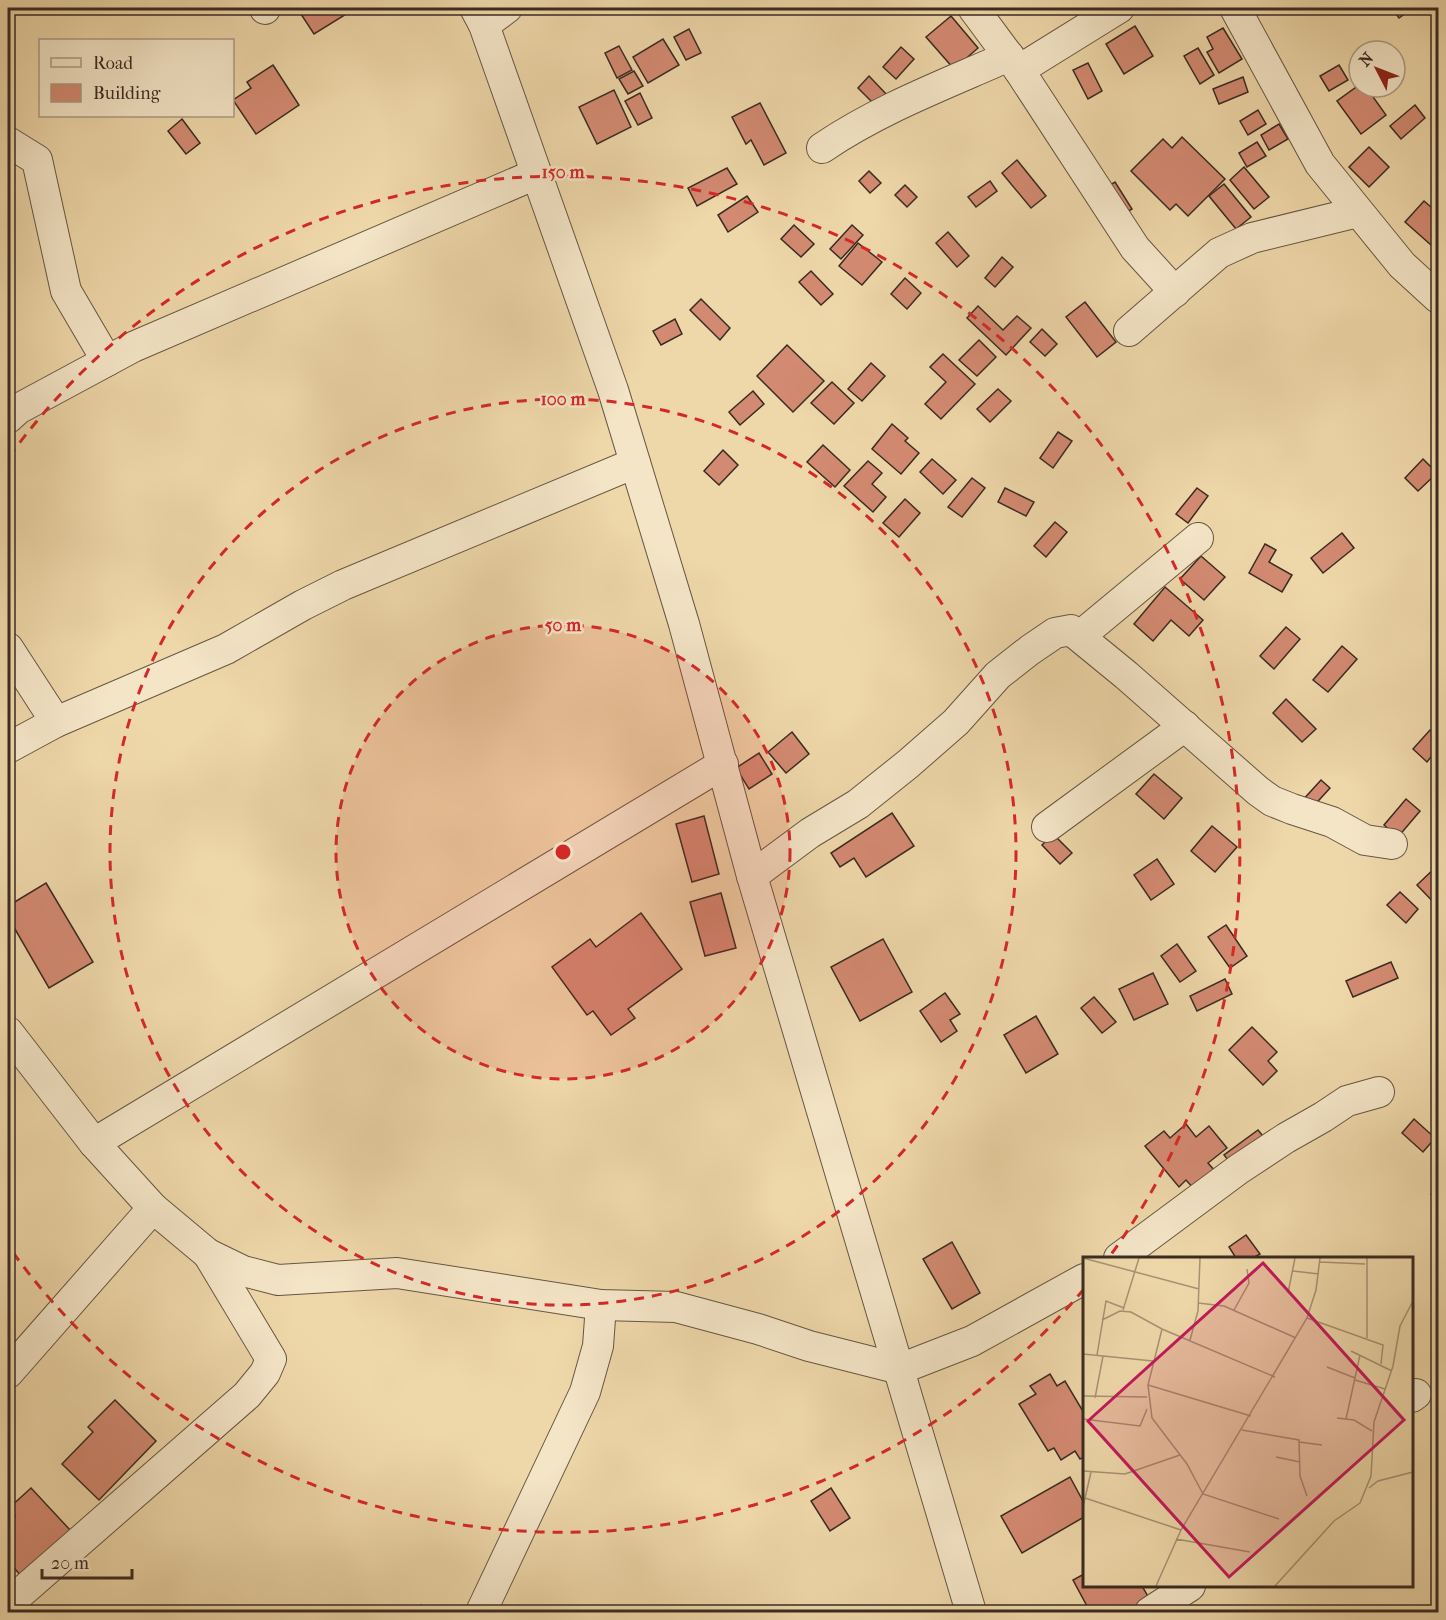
<svg xmlns="http://www.w3.org/2000/svg" width="1446" height="1620" font-family="'IM FELL French Canon',serif">
<rect width="100%" height="100%" fill="#eed7a9"/>
<filter id="stains"><feTurbulence type="fractalNoise" baseFrequency=".00333" numOctaves="4"/><feColorMatrix values="0 0 0 0 .2 0 0 0 0 .09 0 0 0 0 .02 0 0 0 .5 -.17"/></filter>
<radialGradient id="worn" r=".72"><stop offset=".6" stop-color="#630" stop-opacity="0"/><stop offset="1" stop-color="#630" stop-opacity=".3"/></radialGradient>
<g fill="#d38a72" stroke="#3a2b22" stroke-width="1.5">
<polygon points="297,8 356,8 314,34"/>
<polygon points="1392,8 1413,8 1399,18"/>
<polygon points="951,16 978,48 954,69 926,37"/>
<polygon points="1135,26 1153,56 1124,74 1106,44"/>
<polygon points="1223,28 1242,59 1219,73 1207,52 1213,49 1207,37"/>
<polygon points="689,29 701,53 686,60 674,37"/>
<polygon points="663,39 679,65 648,83 633,57"/>
<polygon points="619,46 632,70 617,78 605,53"/>
<polygon points="901,47 914,59 896,79 883,67"/>
<polygon points="1198,48 1214,75 1200,84 1184,56"/>
<polygon points="1088,63 1102,91 1088,99 1073,70"/>
<polygon points="273,65 299,105 256,134 233,100 251,88 247,82"/>
<polygon points="1339,65 1348,80 1329,91 1320,76"/>
<polygon points="634,71 643,86 628,94 619,79"/>
<polygon points="869,76 888,96 877,107 858,88"/>
<polygon points="1243,77 1248,92 1219,104 1213,89"/>
<polygon points="1359,85 1359,87 1366,87 1386,115 1361,134 1337,101"/>
<polygon points="614,90 631,127 597,144 579,107"/>
<polygon points="640,93 652,118 638,125 625,101"/>
<polygon points="760,103 786,153 764,165 751,140 746,144 732,117"/>
<polygon points="1415,105 1425,118 1401,139 1390,126"/>
<polygon points="1258,110 1266,124 1248,135 1240,121"/>
<polygon points="182,119 200,143 186,154 168,131"/>
<polygon points="1279,124 1288,139 1269,150 1261,135"/>
<polygon points="1182,137 1225,179 1188,216 1176,204 1170,210 1131,171 1163,139 1172,148"/>
<polygon points="1257,142 1266,156 1247,167 1239,153"/>
<polygon points="1369,147 1389,167 1369,187 1349,167"/>
<polygon points="1017,160 1046,196 1031,208 1002,173"/>
<polygon points="1244,167 1269,197 1254,209 1230,180"/>
<polygon points="727,168 737,184 697,206 688,188"/>
<polygon points="869,171 881,183 870,193 859,181"/>
<polygon points="990,181 997,191 976,207 968,197"/>
<polygon points="1115,182 1132,209 1118,218 1102,190"/>
<polygon points="1224,184 1251,217 1236,229 1209,196"/>
<polygon points="905,185 917,197 907,207 895,195"/>
<polygon points="747,196 758,212 728,232 718,215"/>
<polygon points="1424,201 1438,213 1438,237 1431,245 1405,222"/>
<polygon points="794,225 814,244 801,257 781,239"/>
<polygon points="852,225 863,235 841,259 830,249"/>
<polygon points="948,232 969,256 957,267 936,243"/>
<polygon points="858,243 882,262 862,285 839,266"/>
<polygon points="1002,257 1013,267 995,287 985,278"/>
<polygon points="811,271 833,294 821,305 799,282"/>
<polygon points="905,278 921,293 907,309 891,294"/>
<polygon points="701,299 730,328 720,340 690,310"/>
<polygon points="1085,302 1116,342 1097,357 1066,317"/>
<polygon points="978,306 1003,330 1017,316 1031,328 1006,355 967,318"/>
<polygon points="675,319 682,334 661,345 653,331"/>
<polygon points="1042,329 1057,344 1045,356 1030,342"/>
<polygon points="979,340 996,357 977,376 959,360"/>
<polygon points="787,345 824,381 793,412 757,376"/>
<polygon points="943,354 975,384 941,419 925,404 946,382 930,367"/>
<polygon points="871,363 885,376 862,401 848,389"/>
<polygon points="832,382 854,403 834,424 811,403"/>
<polygon points="998,389 1011,401 990,422 977,409"/>
<polygon points="753,391 764,404 740,425 729,412"/>
<polygon points="892,424 908,438 905,441 919,453 901,474 872,449"/>
<polygon points="1058,432 1072,441 1053,468 1040,458"/>
<polygon points="823,445 850,470 835,487 807,462"/>
<polygon points="723,450 738,465 719,485 704,471"/>
<polygon points="932,459 956,480 943,494 920,472"/>
<polygon points="1423,459 1437,473 1418,491 1405,478"/>
<polygon points="868,461 882,473 872,484 886,497 873,512 844,486"/>
<polygon points="972,478 985,488 962,517 948,507"/>
<polygon points="1005,488 1034,502 1026,516 998,502"/>
<polygon points="1197,488 1208,496 1188,523 1176,514"/>
<polygon points="1438,488 1438,502 1432,495"/>
<polygon points="905,499 920,513 899,537 883,523"/>
<polygon points="1055,522 1067,532 1046,557 1034,546"/>
<polygon points="1342,533 1354,548 1323,573 1311,558"/>
<polygon points="1265,544 1276,550 1269,562 1292,575 1282,592 1249,573"/>
<polygon points="1201,556 1225,577 1204,600 1180,579"/>
<polygon points="1165,587 1203,620 1189,636 1171,620 1153,641 1134,624"/>
<polygon points="1286,627 1300,639 1274,669 1260,656"/>
<polygon points="1342,646 1357,659 1328,692 1313,680"/>
<polygon points="1286,699 1316,729 1302,742 1273,713"/>
<polygon points="1430,730 1438,738 1438,748 1427,762 1413,749"/>
<polygon points="792,732 809,754 786,773 768,752"/>
<polygon points="759,753 772,774 749,789 736,768"/>
<polygon points="1154,774 1182,798 1164,819 1136,794"/>
<polygon points="1321,780 1330,788 1310,810 1301,802"/>
<polygon points="1406,799 1420,811 1398,837 1384,825"/>
<polygon points="892,813 914,846 866,877 854,858 840,867 831,853"/>
<polygon points="704,816 719,874 692,882 676,824"/>
<polygon points="1212,826 1237,847 1215,872 1191,851"/>
<polygon points="1053,834 1072,853 1060,864 1042,845"/>
<polygon points="1157,859 1174,884 1151,900 1134,875"/>
<polygon points="1438,865 1438,907 1417,885"/>
<polygon points="46,883 93,962 49,988 8,917 8,906"/>
<polygon points="1400,892 1418,909 1406,923 1387,905"/>
<polygon points="721,893 736,948 705,956 690,902"/>
<polygon points="641,913 682,969 628,1009 635,1018 611,1035 593,1011 587,1015 552,967 590,939 596,947"/>
<polygon points="1226,925 1247,956 1230,968 1208,937"/>
<polygon points="883,939 912,992 860,1021 831,967"/>
<polygon points="1177,944 1196,971 1180,982 1161,956"/>
<polygon points="1391,962 1398,978 1353,997 1346,981"/>
<polygon points="1153,973 1168,1004 1134,1020 1119,989"/>
<polygon points="1225,979 1232,994 1197,1011 1190,996"/>
<polygon points="945,993 960,1014 950,1020 957,1031 941,1042 920,1011"/>
<polygon points="1094,997 1116,1022 1102,1033 1081,1008"/>
<polygon points="1036,1016 1058,1054 1026,1073 1004,1035"/>
<polygon points="1252,1027 1277,1052 1268,1061 1277,1071 1263,1085 1229,1050"/>
<polygon points="1414,1119 1435,1138 1423,1152 1402,1133"/>
<polygon points="1186,1124 1196,1137 1209,1126 1227,1148 1208,1163 1215,1171 1194,1189 1186,1180 1179,1187 1145,1146 1164,1131 1170,1138"/>
<polygon points="1258,1130 1267,1141 1233,1166 1224,1155"/>
<polygon points="1438,1186 1438,1202 1431,1194"/>
<polygon points="1246,1235 1260,1254 1253,1258 1236,1258 1229,1247"/>
<polygon points="952,1242 980,1293 952,1309 923,1259"/>
<polygon points="1050,1374 1057,1386 1065,1381 1084,1413 1084,1457 1080,1459 1075,1451 1061,1460 1054,1448 1048,1451 1019,1404 1036,1394 1030,1386"/>
<polygon points="115,1400 156,1441 99,1500 62,1464 93,1432 88,1427"/>
<polygon points="1070,1477 1084,1503 1084,1517 1022,1553 1001,1516"/>
<polygon points="31,1488 71,1531 22,1577 8,1561 8,1523 15,1516 8,1509"/>
<polygon points="831,1488 850,1518 830,1531 811,1501"/>
<polygon points="1084,1574 1084,1586 1142,1586 1150,1600 1134,1608 1087,1606 1073,1580"/>
<polygon points="421,1605 427,1612 413,1612"/>
</g>
<g fill="none" stroke-linecap="round" stroke-linejoin="round">
<g stroke="#675644" stroke-width="32">
<g id="street">
<polyline points="265,8 265,9"/>
<polyline points="475,8 484,25 613,390 684,624 752,876 971,1612"/>
<polyline points="973,8 1019,70 1135,248 1175,292"/>
<polyline points="1235,8 1320,164 1402,265 1438,298"/>
<polyline points="484,25 507,8"/>
<polyline points="1019,70 1119,8"/>
<polyline points="8,142 37,160 66,291 107,361"/>
<path d="M822,148C879,109 946,84 1009,56"/>
<polyline points="1129,331 1219,253 1252,238 1358,212"/>
<polyline points="8,418 18,409 133,347 536,174"/>
<polyline points="1080,636 1198,538"/>
<polyline points="8,648 56,722"/>
<polyline points="8,748 56,722 226,649 303,605 343,585 635,463"/>
<polyline points="1047,827 1185,726"/>
<polyline points="752,876 810,833 858,804 908,764 956,722 998,675 1030,650 1055,633 1071,630 1126,675 1258,791 1272,801 1292,809 1332,822 1365,840 1392,844"/>
<polyline points="8,1032 94,1143 153,1208 208,1254 243,1271 278,1280 397,1273 601,1305 676,1307 758,1329 809,1346 900,1369 972,1341 1084,1279"/>
<polyline points="94,1143 723,764"/>
<polyline points="1119,1258 1239,1169 1286,1138 1323,1117 1347,1101 1379,1092"/>
<polyline points="8,1373 153,1208"/>
<polyline points="1412,1397 1416,1394"/>
<polyline points="8,1604 247,1395 265,1373 271,1359 208,1254"/>
<polyline points="481,1612 585,1392 598,1346 601,1305"/>
<polyline points="1150,1612 1190,1586"/>
</g>
</g>
<use href="#street" stroke="#f4e5c7" stroke-width="30"/>
</g>
<circle cx="563" cy="852" r="227" fill="#d62828" fill-opacity=".12"/>
<g fill="none" stroke="#d62828" stroke-width="3" stroke-dasharray="10 8">
<circle cx="563" cy="852" r="227"/>
<circle cx="563" cy="852" r="453"/>
<path d="M1084 1289A680 680 0 0 1 9 1247M9 457A680 680 0 1 1 1110 1256"/>
</g>
<g transform="translate(1083 1257)">
<rect width="330" height="330" fill="#eed7a9"/>
<path fill="none" stroke="#a69273" stroke-width="1.5" d="M0,1L116,32M284,1V81M237,5L282,7M210,14L236,17M205,36L212,1M115,46L141,49L213,81M40,53L56,1M151,53L166,26L164,12M224,61L300,88L298,107M19,63L37,54L48,55L79,72L192,120M79,72L65,128L69,161L104,207L120,237L196,262M107,83L115,54L117,1M268,94L309,114M0,97L70,104M14,98L23,44L41,51M244,110L272,121M272,123L302,132M65,128L168,159M0,139L64,140M12,141L20,99M254,161L271,163L289,174M0,162L57,169L64,152M263,162L277,98M159,173L216,183L217,219L224,239M216,185L239,188M193,200L217,205M0,214L42,217L97,198M286,231L295,224L330,215M2,241L98,273M0,250L8,215M93,282L167,295M73,329L98,273L224,61L233,33L237,1M192,329L251,264L277,246L288,219L291,165L310,109L317,69L330,44"/>
<path fill="#c2185b" fill-opacity="0.15" stroke="#c2185b" stroke-width="3" d="M180,6L321,163L146,320L5,164Z"/>
<rect width="330" height="330" fill="none" stroke="#3a2b22" stroke-width="3"/>
</g>
<circle cx="563" cy="852" r="9" fill="#d62828" stroke="#f4e5c7" stroke-width="3"/>
<g font-size="18" text-anchor="middle" font-weight="bold" fill="#d62828" stroke="#f4e5c7" stroke-width="5" stroke-linejoin="round" paint-order="stroke">
<text x="563" y="178">150 m</text>
<text x="563" y="405">100 m</text>
<text x="563" y="631">50 m</text>
</g>
<rect width="1446" height="1620" fill="none" stroke="#eed7a9" stroke-width="30"/>
<rect x="9" y="9" width="1428" height="1602" fill="none" stroke="#3a2b22" stroke-width="3"/>
<rect x="15" y="15" width="1416" height="1590" fill="none" stroke="#3a2b22" stroke-width="1.5"/>
<rect x="39" y="39" width="195" height="78" fill="#f4e5c7" stroke="#aa9b85" stroke-width="1.5"/>
<rect x="51" y="58" width="30" height="9" fill="#f4e5c7" stroke="#aa9b85" stroke-width="1.5"/>
<text x="93" y="69" font-size="18" fill="#3a2b22">Road</text>
<rect x="51" y="84" width="30" height="18" fill="#d38a72" stroke="#aa9b85" stroke-width="1.5"/>
<text x="93" y="99" font-size="18" fill="#3a2b22">Building</text>
<g transform="translate(1377 69) rotate(312)"><circle r="28" fill="#f4e5c7" stroke="#aa9b85" stroke-width="1.5"/>
<path d="M0-4.5L10 22L0 15L-10 22Z" fill="#8f2418"/>
<text y="-9" font-size="16" font-weight="bold" text-anchor="middle" fill="#3a2b22">N</text>
</g>
<path d="M42 1569v9h90v-9" fill="none" stroke="#3a2b22" stroke-width="3"/>
<text x="51" y="1569" font-size="18" fill="#3a2b22" stroke="#f4e5c7" stroke-width="4.5" paint-order="stroke">20 m</text>
<rect width="100%" height="100%" filter="url(#stains)"/>
<rect width="100%" height="100%" fill="url(#worn)"/>
</svg>
